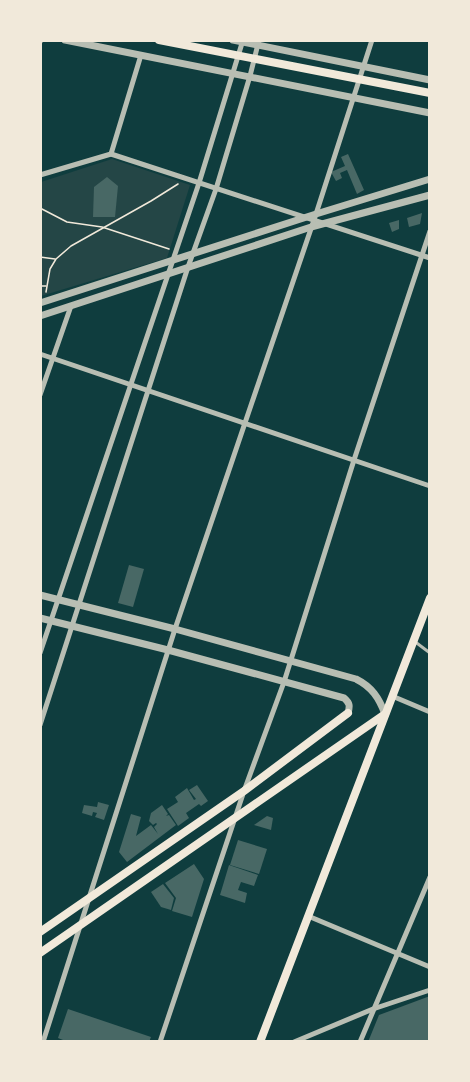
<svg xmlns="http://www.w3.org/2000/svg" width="470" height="1082" font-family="Commissioner,sans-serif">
<rect width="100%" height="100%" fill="#0f3d3e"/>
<polygon fill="#244646" points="112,159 190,185 167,258 41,296 41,182"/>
<g fill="#486865">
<polygon points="348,154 364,190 357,194 347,170 340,173 342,178 336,181 331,172 345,166 341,157"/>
<polygon points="107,177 118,186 115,217 93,217 94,187"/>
<polygon points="422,213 420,224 409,227 407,218"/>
<polygon points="399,220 399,229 392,232 389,223"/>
<polygon points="129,565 144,569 133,607 118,603"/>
<polygon points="197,785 208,801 201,806 199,804 186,813 189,818 178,826 167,809 178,802 175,797 187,788 194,800 196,799 189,790"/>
<polygon points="98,802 109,805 104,820 95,817 97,813 93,812 92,816 82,813 84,805 97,807"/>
<polygon points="162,805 168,814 166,816 169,815 176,825 127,862 119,852 131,814 141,817 136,836 151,825 158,834 154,827 157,824 156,823 153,825 149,821 151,813"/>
<polygon points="267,816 273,818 271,830 254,825"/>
<polygon points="238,840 267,849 259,874 230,865"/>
<polygon points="194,864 204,879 192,917 172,911 176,898 165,883"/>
<polygon points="229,865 258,875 254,886 241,882 238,890 247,893 245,903 220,895"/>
<polygon points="163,884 174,898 171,910 161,907 151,892"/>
<polygon points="430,996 430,1042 368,1042 379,1015"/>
<polygon points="68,1009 151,1037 149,1042 68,1042 58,1038"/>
</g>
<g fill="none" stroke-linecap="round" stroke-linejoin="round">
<g stroke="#f1e9da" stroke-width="1.5">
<polyline points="40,208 67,222 102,227 169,249"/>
<polyline points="40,257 55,259"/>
<polyline points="40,286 46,286"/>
<polyline points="46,292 50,269 56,259 71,246 151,201 178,184"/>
</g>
<polyline stroke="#b8beb3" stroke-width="3" points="414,641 430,653"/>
<g stroke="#b8beb3" stroke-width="5">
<polyline points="40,42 41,40"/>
<polyline points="111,154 141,55"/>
<polyline points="40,175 111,154 430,258"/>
<polyline points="40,354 430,486"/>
<polyline points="40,395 71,306"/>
<polyline points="40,653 199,183 243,40"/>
<polyline points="392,696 430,712"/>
<polyline points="40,725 188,267 216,189 250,76 259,40"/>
<polyline points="308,916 430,967"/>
<polyline points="43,1042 175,629 316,214 372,40"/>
<polyline points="160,1042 244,791 284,682 354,460 430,231"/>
<polyline points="294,1042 373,1009 430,990"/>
<polyline points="360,1042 430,877"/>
</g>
<g stroke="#b8beb3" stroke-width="7">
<polyline points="65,40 430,113"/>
<polyline points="233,40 430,80"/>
<polyline points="40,303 316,214 430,179"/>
<polyline points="40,316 311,227 430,195"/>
<path d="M40,595L175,629L356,679C372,687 379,698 385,714"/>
<path d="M40,618L168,650L344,698C350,703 350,706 348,713"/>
</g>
<g stroke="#f1e9da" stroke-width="8">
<polyline points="159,40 430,93"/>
<polyline points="40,932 244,791 348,713"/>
<polyline points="40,953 385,714"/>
</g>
<polyline stroke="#f1e9da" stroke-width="8" points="260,1042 430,598"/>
</g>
<rect width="470" height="1082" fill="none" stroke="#f1e9da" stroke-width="84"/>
</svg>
